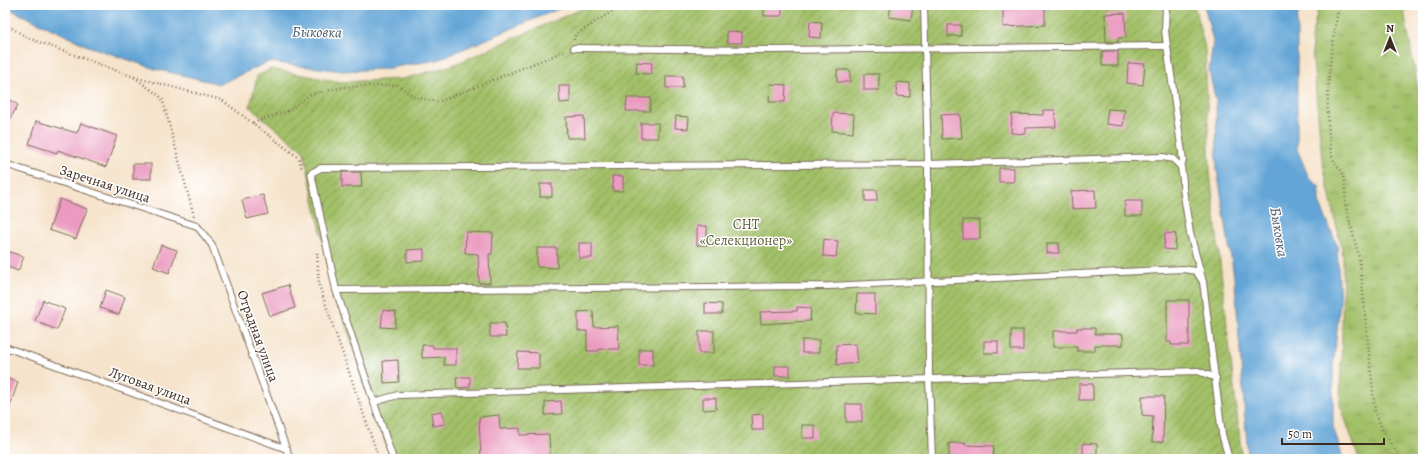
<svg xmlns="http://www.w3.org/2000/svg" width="1428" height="464" font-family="Alegreya,serif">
<defs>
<pattern id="grass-tufts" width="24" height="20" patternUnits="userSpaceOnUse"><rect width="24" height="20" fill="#a2c068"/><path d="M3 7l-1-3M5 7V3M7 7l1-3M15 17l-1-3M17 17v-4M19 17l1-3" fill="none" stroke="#859c55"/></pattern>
<pattern id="garden-furrows" width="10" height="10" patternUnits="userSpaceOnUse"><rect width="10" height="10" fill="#a2c068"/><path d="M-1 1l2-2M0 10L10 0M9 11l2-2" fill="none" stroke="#859c55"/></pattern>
</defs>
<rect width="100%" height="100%" fill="#fff"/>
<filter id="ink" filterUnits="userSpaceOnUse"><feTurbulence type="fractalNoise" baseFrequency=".025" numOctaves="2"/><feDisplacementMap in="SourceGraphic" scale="8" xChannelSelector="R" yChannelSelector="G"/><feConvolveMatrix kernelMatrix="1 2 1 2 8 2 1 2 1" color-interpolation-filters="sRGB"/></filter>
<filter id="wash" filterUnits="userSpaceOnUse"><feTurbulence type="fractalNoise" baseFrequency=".012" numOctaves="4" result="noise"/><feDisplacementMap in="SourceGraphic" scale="16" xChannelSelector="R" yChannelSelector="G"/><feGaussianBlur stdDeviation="0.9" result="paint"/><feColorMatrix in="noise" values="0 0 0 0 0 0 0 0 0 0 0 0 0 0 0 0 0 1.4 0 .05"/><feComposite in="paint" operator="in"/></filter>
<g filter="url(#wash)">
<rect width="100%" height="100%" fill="#f6e3cb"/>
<polygon fill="url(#grass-tufts)" stroke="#6e7543" points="1319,5 1403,5 1423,118 1423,459 1359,459 1340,404 1342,337 1343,255 1322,160 1311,38"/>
<polygon fill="url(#garden-furrows)" stroke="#6e7543" points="590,5 1194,5 1205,48 1210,173 1242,459 391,459 332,284 304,152 250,107 257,76 271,69 341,82 403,79 453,65"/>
<g fill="#63a5d7" stroke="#4f687a">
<polygon points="5,5 568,5 437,60 383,69 343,71 268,62 220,84 155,69 88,46 5,7"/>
<polygon points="1204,5 1301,5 1297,19 1297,149 1309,178 1319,186 1319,202 1337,245 1340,301 1333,368 1333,426 1343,459 1248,459 1235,283 1217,169 1216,102 1209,71 1213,41"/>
</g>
<g id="blocks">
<g fill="#eb9bc0">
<rect x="764" y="5" width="18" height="11"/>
<polygon points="891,5 913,5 911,20 889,17"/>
<polygon points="1045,7 1045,25 1003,27 1003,8"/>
<polygon points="1125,13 1126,38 1118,38 1118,42 1106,42 1105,14"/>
<polygon points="810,21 822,22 821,38 809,37"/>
<rect x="948" y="25" width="13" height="11"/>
<polygon points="727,31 742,32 742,43 727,43"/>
<polygon points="1106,51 1118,51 1118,66 1102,66 1102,52"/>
<polygon points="637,62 652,63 651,74 636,73"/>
<polygon points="1128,63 1145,64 1143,85 1127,83"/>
<rect x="837" y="70" width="13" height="12"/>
<rect x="864" y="74" width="15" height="16"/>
<rect x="666" y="76" width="17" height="12"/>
<polygon points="897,82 910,83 910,97 896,96"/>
<polygon points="770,84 786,85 785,102 769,102"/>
<polygon points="559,86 570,86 570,102 560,103"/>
<polygon points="5,97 18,105 5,128"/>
<polygon points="627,98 651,98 650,111 626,111"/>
<polygon points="1108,109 1125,110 1123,126 1106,124"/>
<polygon points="1043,110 1055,110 1056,127 1026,128 1026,134 1011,133 1012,114 1043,115"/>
<polygon points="833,113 854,114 853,133 832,131"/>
<polygon points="960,114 962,138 942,139 941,115"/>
<polygon points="584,116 585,138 567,138 566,117"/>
<polygon points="676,116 689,117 688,129 675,128"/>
<polygon points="36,121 77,133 81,123 117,136 106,167 58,150 57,153 29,144"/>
<rect x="641" y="123" width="17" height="15"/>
<rect x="133" y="164" width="18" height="15"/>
<rect x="999" y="168" width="15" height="14"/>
<polygon points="342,172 361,172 362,187 342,187"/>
<polygon points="612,176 623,176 623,191 613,191"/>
<rect x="540" y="184" width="12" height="13"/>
<rect x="865" y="190" width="12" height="11"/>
<polygon points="1095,190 1096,208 1072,209 1071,191"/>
<polygon points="263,195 268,214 247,219 242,200"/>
<polygon points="60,199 87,209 76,239 49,230"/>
<rect x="1125" y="201" width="17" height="15"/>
<rect x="963" y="220" width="17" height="19"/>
<rect x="697" y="226" width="10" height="19"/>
<polygon points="466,232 493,233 492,254 489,254 490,283 479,283 478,254 465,253"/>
<polygon points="1165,233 1176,234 1175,250 1164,249"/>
<polygon points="824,239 838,241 836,257 823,256"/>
<rect x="579" y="243" width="13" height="15"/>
<rect x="1047" y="243" width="12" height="10"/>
<polygon points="161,245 177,250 169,273 153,267"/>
<polygon points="537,248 557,248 557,268 537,267"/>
<polygon points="424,249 424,261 407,262 407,250"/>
<polygon points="5,250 24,257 18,271 5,266"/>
<polygon points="288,285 295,308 270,316 262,293"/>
<polygon points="106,290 125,297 119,315 100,308"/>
<polygon points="857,294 875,294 875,314 856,313"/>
<polygon points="43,300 65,309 57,330 35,321"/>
<polygon points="1167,300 1189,300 1189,345 1171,345 1171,342 1167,342"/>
<polygon points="705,303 722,304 722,314 705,314"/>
<polygon points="797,307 811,308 810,321 761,324 760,312 797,311"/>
<polygon points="383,310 396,312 395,328 381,327"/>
<polygon points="593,311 594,327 618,326 619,349 599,349 599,351 587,351 587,331 578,331 578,312"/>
<polygon points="490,323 505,323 506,337 490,337"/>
<polygon points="1077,328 1095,328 1095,334 1123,334 1123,345 1095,345 1095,351 1077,351 1077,347 1053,347 1053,331 1077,331"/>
<rect x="1011" y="330" width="12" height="20"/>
<rect x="699" y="331" width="15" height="22"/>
<rect x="802" y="340" width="17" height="13"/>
<rect x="984" y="341" width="14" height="12"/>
<polygon points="856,344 858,363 837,365 836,345"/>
<polygon points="422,345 433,345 433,348 456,348 456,365 444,365 444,357 422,358"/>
<rect x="639" y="349" width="14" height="16"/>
<polygon points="518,352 539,353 539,368 517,368"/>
<polygon points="398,360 399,382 384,383 383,361"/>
<rect x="775" y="366" width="15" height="10"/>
<polygon points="456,377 470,377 470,387 457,388"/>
<polygon points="5,378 18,382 7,415 5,415"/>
<rect x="1079" y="384" width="14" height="16"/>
<polygon points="1142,396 1164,396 1163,442 1152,442 1153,416 1142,415"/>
<polygon points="703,398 716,398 716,409 703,410"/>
<polygon points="561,401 562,414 545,415 545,402"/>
<rect x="846" y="404" width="16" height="18"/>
<polygon points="442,411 445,424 433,426 431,413"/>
<polygon points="763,414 763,430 752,430 751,415"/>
<polygon points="499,415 500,429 520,428 520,435 549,434 550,457 533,458 533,459 481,459 479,417"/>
<rect x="802" y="425" width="13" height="13"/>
<polygon points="949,443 965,443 965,445 994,446 993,459 949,459"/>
<polygon points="1083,443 1097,444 1097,454 1083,454"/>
</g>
</g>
</g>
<g filter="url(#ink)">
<use href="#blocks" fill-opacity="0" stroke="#7c6b5b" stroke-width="1"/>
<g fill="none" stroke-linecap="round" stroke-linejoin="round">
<g stroke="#7c6b5b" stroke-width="8">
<g id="lane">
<polyline points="924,5 928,164 929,380 932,459"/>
<polyline points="1166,5 1165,30 1167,46 1183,160 1181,167 1183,181 1183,189 1190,233 1203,282 1222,434 1229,459"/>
<polyline points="574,48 774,50 1167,46"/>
<polyline points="5,164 197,226 212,245 290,459"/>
<polyline points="336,290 829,286 1183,269 1196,271 1203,282"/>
<polyline points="5,347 287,449"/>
<polyline points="374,402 398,395 1198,371 1216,378"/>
<polyline points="393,459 336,290 311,173 321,168 928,164 1163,157 1173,159 1181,167"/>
</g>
</g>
<g stroke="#7c6b5b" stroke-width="2.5" stroke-dasharray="1 3" stroke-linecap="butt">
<path d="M1339,5C1330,52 1323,110 1332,156C1334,163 1340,168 1343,175C1347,186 1344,200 1347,211C1351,229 1357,246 1360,264L1375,412C1382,430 1390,445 1403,459"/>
<polyline points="5,24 28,38 134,77 162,98 194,216"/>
<polyline points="574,40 575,35 622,5"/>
<polyline points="134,77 222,100 299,158 302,170"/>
<polyline points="253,123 290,110 309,95 343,87 397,85 415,97 438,102 565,51"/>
<polyline points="317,253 319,285 379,459"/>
</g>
<use href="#lane" stroke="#fff" stroke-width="6"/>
</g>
</g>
<g text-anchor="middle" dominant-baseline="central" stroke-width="3" stroke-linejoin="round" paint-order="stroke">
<g font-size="14" fill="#3b2a1e" stroke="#fff">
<text transform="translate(105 184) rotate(18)">Заречная улица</text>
<text transform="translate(258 336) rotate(70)">Отрадная улица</text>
<text transform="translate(150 386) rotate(20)">Луговая улица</text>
</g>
<g font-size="14" fill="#5f5e38" stroke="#fff">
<text x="746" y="224">СНТ<tspan x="746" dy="16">«Селекционер»</tspan></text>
</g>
<g font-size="15" font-style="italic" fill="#4b5b68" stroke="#fff">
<text transform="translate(317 32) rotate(1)">Быковка</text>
<text transform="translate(1279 232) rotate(81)">Быковка</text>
</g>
</g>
<rect width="1428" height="464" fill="none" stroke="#fff" stroke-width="20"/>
<g transform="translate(1390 38)" stroke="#ffffff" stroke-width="3" paint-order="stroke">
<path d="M0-3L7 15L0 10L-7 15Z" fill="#3b2a1e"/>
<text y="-6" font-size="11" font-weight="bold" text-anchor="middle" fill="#3b2a1e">N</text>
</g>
<path d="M1282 438v6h102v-6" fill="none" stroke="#3b2a1e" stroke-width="2"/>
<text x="1288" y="438" font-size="12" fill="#3b2a1e" stroke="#ffffff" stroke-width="3" paint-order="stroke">50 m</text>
</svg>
